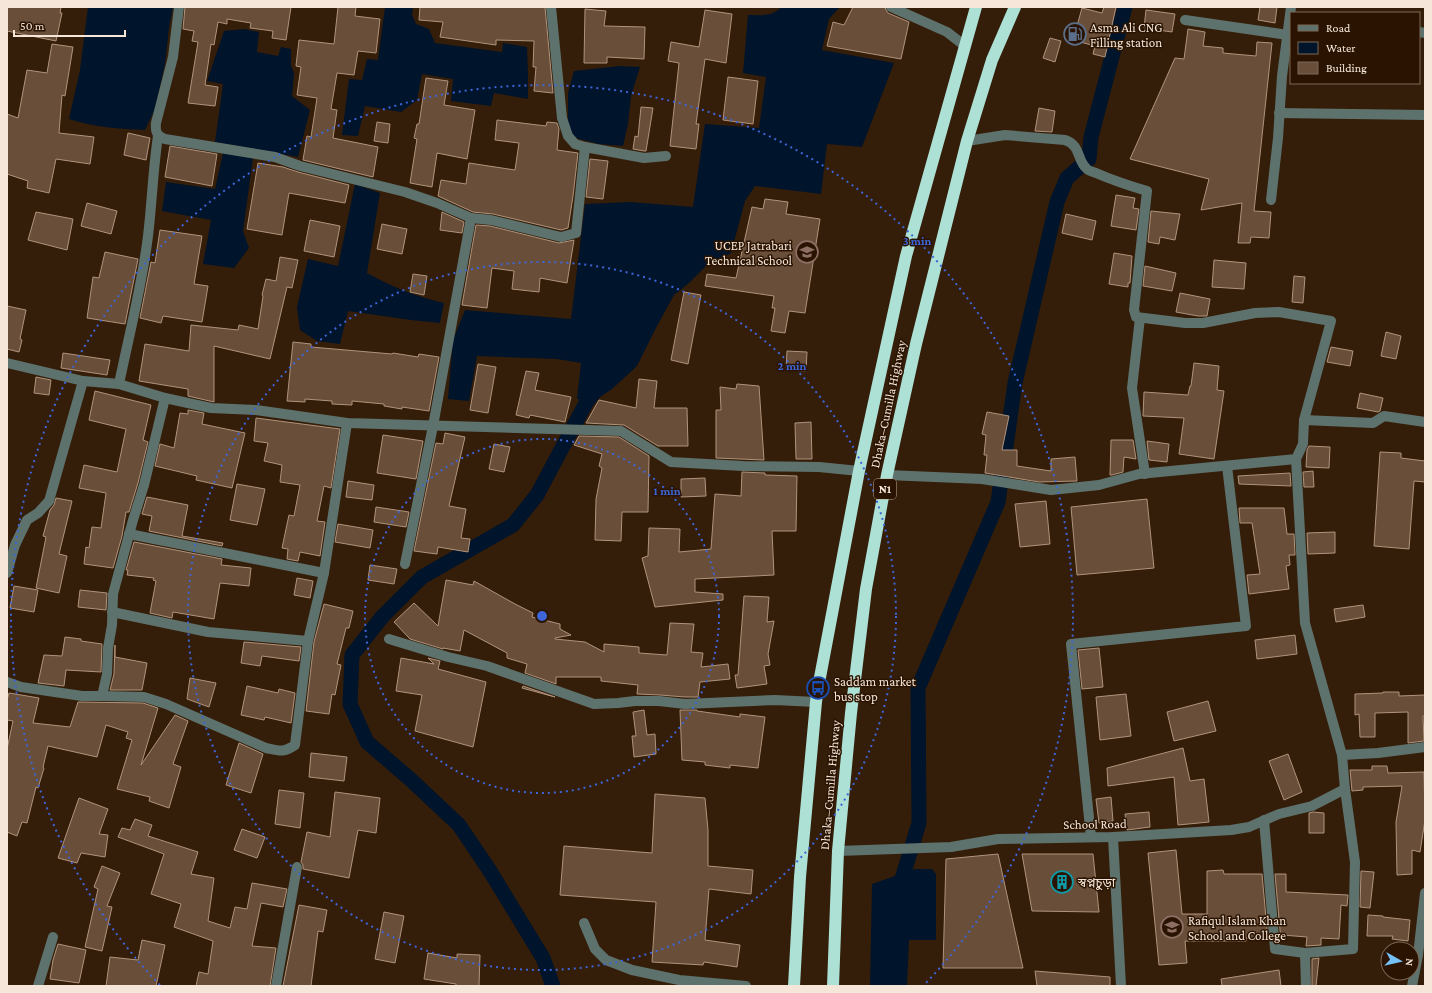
<svg xmlns="http://www.w3.org/2000/svg" width="1432" height="993" font-family="'Crimson Pro','Noto Sans Bengali',serif">
<rect width="100%" height="100%" fill="#341e09"/>
<g fill="#00142b">
<path d="M88,7H173L169,28L165,64L155,109L145,130C120,129 93,127 69,119L80,70Z"/>
<polygon points="385,7 413,7 412,15 416,24 429,29 435,43 502,52 503,43 527,47 528,74 528,99 494,93 491,106 451,101 453,79 422,74 417,100 401,112 365,106 358,136 342,135 349,79 362,80 367,59 378,60"/>
<path d="M781,7H840L829,19L822,50L894,63L862,147L827,144L821,194L755,186L745,201L731,253L707,265L689,283L674,295L657,326L637,366L612,389L594,401L577,399L581,363L557,359L477,356L469,401L448,399L453,340L465,310L571,319L585,204L630,202L693,207L705,124L759,128L766,77L743,73L748,15C759,15 773,17 781,7Z"/>
<polygon points="244,29 259,32 257,52 278,56 281,47 291,49 291,66 294,73 292,96 310,110 298,157 215,142 223,84 207,81 224,31"/>
<polygon points="620,66 640,67 631,96 628,124 623,146 599,144 575,138 568,125 568,93 574,71"/>
<polygon points="223,153 253,158 243,231 249,248 234,268 203,264 211,220 162,211 166,182 215,189"/>
<path d="M355,184L380,193L367,273C392,287 417,297 444,303L440,323L411,320L348,311L340,344L317,341L300,330L297,307L308,259L338,266Z"/>
<polygon points="915,869 932,869 936,874 936,940 909,940 907,986 870,986 872,884"/>
</g>
<g fill="none" stroke-linecap="round" stroke-linejoin="round">
<g stroke="#00142b" stroke-width="15">
<polyline points="898,892 919,823 918,688 998,502 1015,383 1057,202 1067,178 1089,159 1091,137 1125,7"/>
<polyline points="553,986 543,958 490,871 459,825 410,779 367,742 350,704 352,655 382,617 422,577 513,525 537,495 586,403 600,385"/>
</g>
</g>
<g fill="#694f3a" stroke="#b0937c">
<polygon points="7,7 61,7 60,13 62,13 56,41 7,31"/>
<polygon points="185,7 291,7 286,40 272,38 273,31 250,28 251,23 227,19 227,24 218,22 214,45 211,44 205,85 218,87 215,106 188,103 198,42 192,41 194,31 183,29"/>
<polygon points="338,7 356,7 355,16 380,19 376,53 358,51 354,75 337,73 331,109 337,110 333,138 378,147 373,177 303,160 307,136 311,137 317,98 297,95 301,67 296,66 299,40 334,44"/>
<polygon points="420,7 545,7 553,93 534,91 536,67 533,67 534,41 496,40 496,45 440,37 443,22 419,20"/>
<polygon points="853,7 885,7 886,10 888,13 909,22 901,59 827,46 833,22 844,25"/>
<polygon points="1104,7 1116,7 1105,57 1093,54 1095,46 1073,40 1082,8 1102,13"/>
<polygon points="1260,7 1277,7 1275,23 1258,20"/>
<polygon points="585,9 606,11 604,26 645,27 644,59 607,57 607,63 584,63"/>
<polygon points="705,10 732,14 726,63 705,59 696,124 699,124 696,149 670,146 679,63 668,61 671,42 699,47"/>
<polygon points="1146,10 1175,14 1172,32 1144,28"/>
<polygon points="1188,29 1205,32 1203,46 1223,48 1223,53 1256,56 1257,42 1272,43 1254,211 1271,212 1269,238 1251,237 1250,243 1238,243 1242,203 1201,210 1209,179 1130,159 1175,58 1184,59"/>
<polygon points="1050,38 1061,41 1055,62 1043,58"/>
<polygon points="52,44 73,47 65,96 62,95 59,133 94,137 90,164 56,159 49,193 27,188 28,181 7,174 7,114 18,118 27,70 47,73"/>
<polygon points="728,77 758,81 753,124 723,120"/>
<polygon points="426,78 448,81 444,105 475,110 467,159 437,153 432,187 410,183 417,139 414,138 417,124 419,124"/>
<polygon points="641,107 653,108 646,151 644,151 633,149 635,136 638,137"/>
<polygon points="1039,108 1055,111 1052,132 1035,131"/>
<polygon points="497,120 546,126 547,122 557,123 559,129 557,150 578,153 573,196 568,228 561,230 493,214 473,212 438,196 441,180 466,184 469,163 515,170 519,143 495,140"/>
<polygon points="377,122 390,124 388,143 374,141"/>
<polygon points="128,133 150,138 146,160 124,155"/>
<polygon points="170,146 217,154 212,186 165,177"/>
<polygon points="590,159 608,161 603,199 586,197"/>
<polygon points="258,163 283,167 298,172 349,185 345,203 289,193 282,235 247,229"/>
<polygon points="1116,195 1135,198 1133,208 1139,209 1136,230 1111,226"/>
<polygon points="765,199 788,202 786,214 820,219 805,313 789,311 785,333 771,331 775,308 772,308 774,296 705,286 707,274 736,278 752,207 763,209"/>
<polygon points="87,203 117,211 111,234 81,226"/>
<polygon points="1151,211 1180,214 1175,240 1160,237 1159,244 1148,242"/>
<polygon points="36,212 73,219 67,250 28,240"/>
<polygon points="442,212 464,222 462,233 440,230"/>
<polygon points="1066,214 1096,221 1092,240 1062,233"/>
<polygon points="310,220 340,226 334,257 304,251"/>
<polygon points="382,224 407,229 402,254 377,249"/>
<polygon points="476,225 490,226 559,243 574,240 567,283 540,278 539,292 512,289 514,271 492,268 487,308 462,305"/>
<polygon points="160,230 202,236 194,284 208,286 202,322 163,316 161,323 140,318 151,262 155,263"/>
<polygon points="105,252 138,259 125,324 87,318 93,277 99,278"/>
<polygon points="1114,253 1132,256 1130,283 1128,283 1128,287 1109,284"/>
<polygon points="280,257 298,260 292,288 287,287 270,359 214,346 214,402 188,396 188,389 139,381 145,344 189,351 191,325 238,330 239,325 258,329 263,296 262,295 266,279 276,281"/>
<polygon points="1214,260 1246,263 1244,289 1212,287"/>
<polygon points="1145,266 1176,273 1172,291 1143,286"/>
<polygon points="413,274 427,276 424,295 410,292"/>
<polygon points="1294,276 1305,277 1303,303 1292,302"/>
<polygon points="684,292 701,295 688,364 671,360"/>
<polygon points="1180,293 1210,299 1207,316 1198,316 1176,312"/>
<polygon points="7,306 26,310 20,339 22,340 19,352 7,349"/>
<polygon points="1386,332 1401,336 1396,359 1381,356"/>
<polygon points="293,342 311,344 311,347 392,354 393,353 418,357 419,354 439,357 429,411 402,407 402,409 384,406 384,404 352,401 352,405 332,404 332,401 305,399 305,402 287,401"/>
<polygon points="1331,347 1353,351 1350,366 1327,362"/>
<polygon points="787,351 807,352 806,371 786,370"/>
<polygon points="63,353 110,360 107,375 61,368"/>
<polygon points="1194,363 1219,366 1217,390 1224,391 1214,459 1179,454 1184,418 1143,416 1144,392 1188,395 1190,386 1191,386"/>
<polygon points="478,364 496,367 488,413 470,410"/>
<polygon points="526,371 539,373 535,390 571,397 565,422 530,415 529,418 516,415"/>
<polygon points="36,377 51,380 49,395 34,393"/>
<polygon points="639,379 657,381 654,408 687,408 688,446 658,446 624,425 586,423 599,400 636,408"/>
<polygon points="737,384 759,386 764,460 716,458 716,410 721,410 720,387 736,389"/>
<polygon points="95,391 151,405 143,440 148,442 138,483 129,512 126,512 122,536 113,568 84,564 86,547 89,548 92,527 101,528 106,493 79,488 84,465 117,472 126,429 89,420"/>
<polygon points="1360,393 1383,398 1380,411 1378,412 1357,408"/>
<polygon points="188,410 204,413 202,424 245,433 232,488 196,480 197,476 155,466 160,444 174,448 180,413 188,414"/>
<polygon points="987,412 1009,416 1002,450 1017,450 1017,466 1051,471 1051,459 1075,457 1077,481 1039,482 985,473 987,455 984,455 986,435 982,434"/>
<polygon points="256,418 340,429 331,488 324,486 317,521 325,522 320,556 300,552 298,561 287,559 288,549 282,548 289,515 294,516 300,485 280,482 282,465 264,461 268,443 254,441"/>
<polygon points="811,422 812,459 796,459 795,423"/>
<polygon points="445,433 465,437 449,506 466,509 461,538 470,539 468,552 438,547 437,554 414,551 436,443 443,444"/>
<polygon points="383,435 423,441 416,479 377,473"/>
<polygon points="579,436 619,437 649,456 648,512 622,512 621,541 595,540 596,499 602,468 599,466 602,454 574,445"/>
<polygon points="1111,440 1133,440 1136,459 1124,457 1123,472 1112,475 1110,475"/>
<polygon points="1147,441 1169,444 1167,462 1149,460"/>
<polygon points="494,444 510,447 504,472 489,469"/>
<polygon points="1309,446 1330,447 1329,468 1306,467 1307,450"/>
<polygon points="1380,452 1401,453 1401,458 1425,461 1425,482 1414,481 1409,549 1374,546"/>
<polygon points="1313,471 1314,487 1304,487 1303,472"/>
<polygon points="742,472 765,473 765,475 797,476 796,531 772,531 774,575 695,579 695,592 723,594 723,600 655,607 642,558 648,556 649,528 680,529 679,552 711,549 715,494 741,496"/>
<polygon points="1290,473 1291,486 1239,484 1238,476"/>
<polygon points="705,478 706,496 681,497 681,479"/>
<polygon points="348,481 374,485 372,500 346,497"/>
<polygon points="237,484 265,489 257,525 230,520"/>
<polygon points="147,497 188,505 182,536 223,543 222,546 149,531 152,516 142,514"/>
<polygon points="56,498 72,501 59,554 67,556 59,593 36,588 46,537 43,536 50,510 54,505"/>
<polygon points="1147,499 1154,568 1077,575 1071,507"/>
<polygon points="1046,501 1050,544 1020,547 1015,504"/>
<polygon points="376,507 409,512 406,527 374,522"/>
<polygon points="1239,508 1284,508 1287,534 1294,534 1295,555 1289,555 1290,565 1286,566 1289,589 1249,594 1247,575 1260,574 1252,523 1240,523"/>
<polygon points="338,524 373,530 370,548 335,542"/>
<polygon points="1335,532 1335,553 1308,554 1307,533"/>
<polygon points="134,542 222,559 221,565 251,568 249,586 220,583 214,619 173,612 172,618 150,613 156,581 153,580 154,578 127,575 128,570 126,570"/>
<polygon points="370,565 397,569 394,584 368,580"/>
<polygon points="297,578 313,581 310,598 294,595"/>
<polygon points="446,580 473,585 474,581 515,604 533,613 532,617 560,624 560,629 571,635 555,638 555,639 585,642 604,652 604,644 639,647 639,653 667,655 670,623 694,624 691,652 703,653 701,667 728,664 730,679 700,682 698,697 685,697 660,695 637,694 638,685 601,681 601,677 556,677 556,684 525,673 527,664 507,658 507,653 464,630 460,651 443,648 443,649 410,639 394,622 414,603 438,626"/>
<polygon points="14,586 38,590 34,612 10,608"/>
<polygon points="80,590 107,593 106,610 78,607"/>
<polygon points="744,596 769,597 767,622 774,621 768,654 770,665 764,666 767,684 737,688 735,675 738,675"/>
<polygon points="324,604 353,611 349,628 346,628 337,664 341,665 335,695 332,694 329,714 306,711 314,642"/>
<polygon points="1363,605 1365,617 1336,622 1334,609"/>
<polygon points="1295,635 1297,654 1257,659 1255,640"/>
<polygon points="65,637 81,639 81,641 102,644 101,672 66,670 64,686 38,683 44,655 62,656"/>
<polygon points="244,642 301,647 299,661 262,656 260,666 241,663"/>
<polygon points="115,645 115,657 147,663 142,690 110,690 114,674"/>
<polygon points="1099,648 1103,687 1082,689 1078,650"/>
<polygon points="401,658 434,664 428,658 440,661 438,669 486,682 473,747 415,731 422,695 396,691"/>
<polygon points="190,678 216,683 209,707 187,699"/>
<polygon points="247,686 278,693 279,689 295,693 291,723 265,717 264,720 241,715"/>
<polygon points="523,686 555,697 522,688"/>
<polygon points="1383,692 1399,692 1399,696 1425,695 1425,716 1423,716 1424,741 1408,743 1408,712 1375,713 1375,737 1360,737 1359,714 1355,715 1355,694 1383,693"/>
<polygon points="9,693 39,698 33,723 70,727 78,702 143,703 158,708 141,765 175,715 188,721 173,764 181,767 169,808 149,801 150,797 117,789 132,740 126,738 128,732 106,725 97,757 48,746 43,767 44,768 38,788 36,787 27,823 22,822 17,836 7,832 7,749 13,721 7,720 7,700"/>
<polygon points="1126,694 1131,736 1100,740 1096,697"/>
<polygon points="1208,701 1216,731 1174,741 1167,712"/>
<polygon points="644,710 647,735 655,734 656,754 634,757 632,736 636,736 633,712"/>
<polygon points="680,710 697,710 697,711 740,717 740,714 765,717 758,768 730,765 730,768 705,765 705,762 682,760"/>
<polygon points="239,743 263,754 251,793 226,785"/>
<polygon points="1183,748 1190,781 1204,779 1209,822 1178,825 1174,777 1108,786 1107,768"/>
<polygon points="311,753 347,757 344,781 309,777"/>
<polygon points="1288,754 1302,792 1284,800 1269,761"/>
<polygon points="1372,766 1387,766 1388,773 1424,772 1425,820 1420,852 1412,850 1412,874 1397,875 1396,822 1402,786 1363,787 1363,790 1352,791 1350,770 1372,770"/>
<polygon points="279,790 304,793 300,828 275,824"/>
<polygon points="335,792 380,798 376,833 358,830 349,878 303,869 303,865 301,862 307,832 330,837"/>
<polygon points="655,794 705,798 708,830 708,866 753,870 751,894 709,889 705,940 740,945 737,967 704,962 703,965 652,962 656,902 560,895 564,846 652,853"/>
<polygon points="1111,797 1113,821 1099,823 1096,799"/>
<polygon points="79,798 108,809 99,834 108,835 105,857 81,853 77,863 58,858"/>
<polygon points="1149,812 1150,827 1127,830 1125,814"/>
<polygon points="1313,812 1324,813 1324,833 1309,833 1309,813"/>
<polygon points="135,819 152,825 148,836 198,852 191,874 214,878 208,921 230,928 235,907 247,909 252,883 287,889 283,907 261,903 252,946 276,948 270,986 196,986 199,972 208,974 213,941 174,927 181,904 151,894 164,854 118,837 122,828 130,830"/>
<polygon points="242,829 265,837 257,858 234,850"/>
<polygon points="1176,850 1182,914 1207,914 1207,871 1223,870 1224,874 1262,874 1268,940 1246,938 1246,941 1185,941 1187,963 1159,965 1148,853"/>
<polygon points="998,854 1023,968 943,968 946,859"/>
<polygon points="1022,854 1093,854 1099,912 1032,911"/>
<polygon points="102,866 120,873 107,906 112,907 102,951 85,947 98,889 94,887"/>
<polygon points="1361,871 1374,872 1370,908 1360,907"/>
<polygon points="1275,874 1286,874 1286,892 1348,895 1347,906 1341,905 1339,939 1321,938 1321,945 1306,946 1307,937 1282,935 1281,941"/>
<polygon points="299,905 327,910 323,932 318,931 311,986 283,986"/>
<polygon points="384,912 404,916 395,963 375,959"/>
<polygon points="1368,915 1383,916 1383,917 1410,920 1408,941 1392,939 1393,936 1367,936"/>
<polygon points="142,940 165,945 156,986 106,986 110,957 138,960"/>
<polygon points="58,944 86,950 79,983 50,979 53,960"/>
<polygon points="428,953 457,958 457,954 480,955 479,986 456,986 456,984 424,979"/>
<polygon points="1319,958 1316,986 1312,986 1312,959"/>
<polygon points="1279,970 1281,986 1222,986 1221,979"/>
<polygon points="1035,971 1110,977 1110,986 1037,986"/>
</g>
<g fill="none" stroke-linecap="round" stroke-linejoin="round">
<g stroke="#5e726d" stroke-width="10">
<path d="M179,7L173,57L156,123C155,133 157,135 165,139L275,157L300,166L405,192L437,203L471,218L491,220L561,237L576,233L585,147"/>
<polyline points="551,7 562,118 568,136 575,144 585,147 644,158 666,156"/>
<polyline points="891,7 947,32 965,46"/>
<polyline points="1185,20 1288,35"/>
<polyline points="1419,32 1425,33"/>
<polyline points="1279,113 1425,115"/>
<path d="M967,141L1005,135L1065,140C1082,146 1076,160 1087,169C1089,171 1093,172 1096,173C1112,180 1130,186 1147,191L1134,310L1136,317L1185,323H1203L1255,313L1279,312L1331,321L1304,420"/>
<polyline points="1271,200 1278,138 1282,76 1291,7"/>
<polyline points="1140,318 1132,388 1145,474"/>
<polyline points="7,363 83,381 49,501 38,513 27,520 15,545 7,573"/>
<polyline points="83,381 119,384 165,398 211,408 256,410 347,423 621,431 671,462 743,466 819,467 859,471"/>
<path d="M119,384C129,335 142,286 148,236C152,203 153,169 158,136"/>
<polyline points="1296,459 1305,623 1342,755 1378,753 1425,747"/>
<polyline points="887,475 982,479 1051,490 1099,485 1139,474 1296,459 1303,444 1304,420 1373,423 1384,416 1425,422"/>
<polyline points="129,534 324,573"/>
<polyline points="405,564 433,426 471,218"/>
<polyline points="112,612 208,632 308,641"/>
<polyline points="389,639 448,657 487,666 594,704 618,703 635,701 659,701 685,704 775,700 816,702"/>
<polyline points="7,682 21,687 82,696 102,696 107,674 108,648 112,625 113,594 133,520 144,485 165,398"/>
<path d="M102,696L144,697L166,704L266,748C280,751 283,753 295,745L308,641L324,573L347,423"/>
<polyline points="1264,820 1275,949 1305,953"/>
<polyline points="1091,837 1071,644 1246,626 1227,466"/>
<polyline points="1113,837 1121,986"/>
<polyline points="838,851 951,847 998,839 1113,837 1231,830 1249,827 1279,814 1312,806 1345,789"/>
<polyline points="584,923 595,949 606,960 632,970 679,980 746,986"/>
<polyline points="38,986 53,937"/>
<polyline points="276,986 297,867"/>
<polyline points="1306,986 1305,953 1353,949 1355,862 1345,789 1342,755"/>
<polyline points="1412,986 1418,955 1425,893"/>
</g>
<g stroke="#ade1d5" stroke-width="12">
<polyline points="794,986 800,877 816,702 818,688 859,471 906,256 976,7"/>
<polyline points="833,986 838,851 851,713 866,589 887,475 916,344 967,141 992,60 1015,7"/>
</g>
</g>
<g fill="none" stroke="#3d65d8" stroke-width="2" stroke-dasharray="2 4">
<circle cx="542" cy="616" r="177"/>
<circle cx="542" cy="616" r="354"/>
<path d="M160 985A531 531 0 1 1 924 985"/>
</g>
<defs>
<g id="fuel-ring" transform="scale(1.15)"><circle r="9.5" fill="#2a1401" stroke="#5c6f8a" stroke-width="1.5"/><path d="M-5.5-6h7V0h2V4h1.3V-2.5L3-4.5l.8-.8L6-3V5H2.5V1h-1V6h-7ZM-4.2-4.7v3.2H.2V-4.7Z" fill="#5c6f8a"/></g>
<g id="school-ring" transform="scale(1.15)"><circle r="9.5" fill="#2a1401" stroke="#8d6e63" stroke-width="1.5"/><path d="M0-5L7-2L0 1L-7-2ZM-4 1L0 2.5L4 1V4Q0 6-4 4Z" fill="#8d6e63"/></g>
<g id="bus-ring" transform="scale(1.15)"><circle r="9.5" fill="#2a1401" stroke="#1a4fb4" stroke-width="1.5"/><path d="M-5-6H5V4H4V6H2V4H-2V6H-4V4H-5ZM-3.5-4V0h7V-4ZM-3.5 1.2v1.5H-2V1.2ZM2 1.2v1.5H3.5V1.2Z" fill="#1a4fb4"/></g>
<g id="building-ring" transform="scale(1.15)"><circle r="9.5" fill="#2a1401" stroke="#0f9aa8" stroke-width="1.5"/><path d="M-4-6H4V6H1V3H-1V6H-4ZM-2.5-4.3h1.7v1.8h-1.7ZM.8-4.3h1.7v1.8H.8ZM-2.5-1h1.7V.8h-1.7ZM.8-1h1.7V.8H.8Z" fill="#0f9aa8"/></g>
</defs>
<g fill-rule="evenodd">
<use href="#fuel-ring" x="1075" y="34"/>
<use href="#school-ring" x="807" y="252"/>
<use href="#bus-ring" x="818" y="688"/>
<use href="#building-ring" x="1062" y="882"/>
<use href="#school-ring" x="1172" y="927"/>
</g>
<g text-anchor="middle" dominant-baseline="central" stroke-width="3" stroke-linejoin="round" paint-order="stroke">
<rect fill="#2a1401" stroke="#b8a798" stroke-width="1" x="874" y="479" width="22" height="20" rx="3"/>
<g font-size="12" font-weight="bold" fill="#f5e6d9">
<text x="885" y="489">N1</text>
</g>
<g font-size="13" fill="#f5e6d9" stroke="#2a1401" text-anchor="start">
<text x="1090" y="27">Asma Ali CNG<tspan x="1090" dy="15">Filling station</tspan></text>
<text x="792" y="245" text-anchor="end">UCEP Jatrabari<tspan x="792" dy="15">Technical School</tspan></text>
<text x="834" y="681">Saddam market<tspan x="834" dy="15">bus stop</tspan></text>
<text x="1078" y="882">স্বপ্নচুড়া</text>
<text x="1188" y="920">Rafiqul Islam Khan<tspan x="1188" dy="15">School and College</tspan></text>
</g>
<g font-size="13" fill="#f5e6d9" stroke="#2a1401">
<text transform="translate(888 404) rotate(-78)">Dhaka–Cumilla Highway</text>
<text transform="translate(830 785) rotate(-85)">Dhaka–Cumilla Highway</text>
<text transform="translate(1095 824) rotate(-1)">School Road</text>
</g>
</g>
<circle cx="542" cy="616" r="6" fill="#3d65d8" stroke="#2a1401" stroke-width="2"/>
<g font-size="12" text-anchor="middle" font-weight="bold" fill="#3d65d8" stroke="#2a1401" stroke-width="3" stroke-linejoin="round" paint-order="stroke">
<text x="917" y="245">3 min</text>
<text x="792" y="370">2 min</text>
<text x="667" y="495">1 min</text>
</g>
<rect width="1432" height="993" fill="none" stroke="#f5e6d9" stroke-width="16"/>
<rect x="1290" y="12" width="130" height="72" fill="#2a1401" stroke="#7b6857"/>
<rect x="1298" y="25" width="20" height="6" fill="#5e726d" stroke="#7b6857"/>
<text x="1326" y="32" font-size="12" fill="#f5e6d9">Road</text>
<rect x="1298" y="42" width="20" height="12" fill="#00142b" stroke="#7b6857"/>
<text x="1326" y="52" font-size="12" fill="#f5e6d9">Water</text>
<rect x="1298" y="62" width="20" height="12" fill="#694f3a" stroke="#7b6857"/>
<text x="1326" y="72" font-size="12" fill="#f5e6d9">Building</text>
<g transform="translate(1400 961) rotate(98)"><circle r="19" fill="#2a1401" stroke="#7b6857"/>
<path d="M0-3L7 15L0 10L-7 15Z" fill="#75c0f6"/>
<text y="-6" font-size="11" font-weight="bold" text-anchor="middle" fill="#f5e6d9">N</text>
</g>
<path d="M14 30v6h111v-6" fill="none" stroke="#f5e6d9" stroke-width="2"/>
<text x="20" y="30" font-size="12" fill="#f5e6d9" stroke="#2a1401" stroke-width="3" paint-order="stroke">50 m</text>
</svg>
